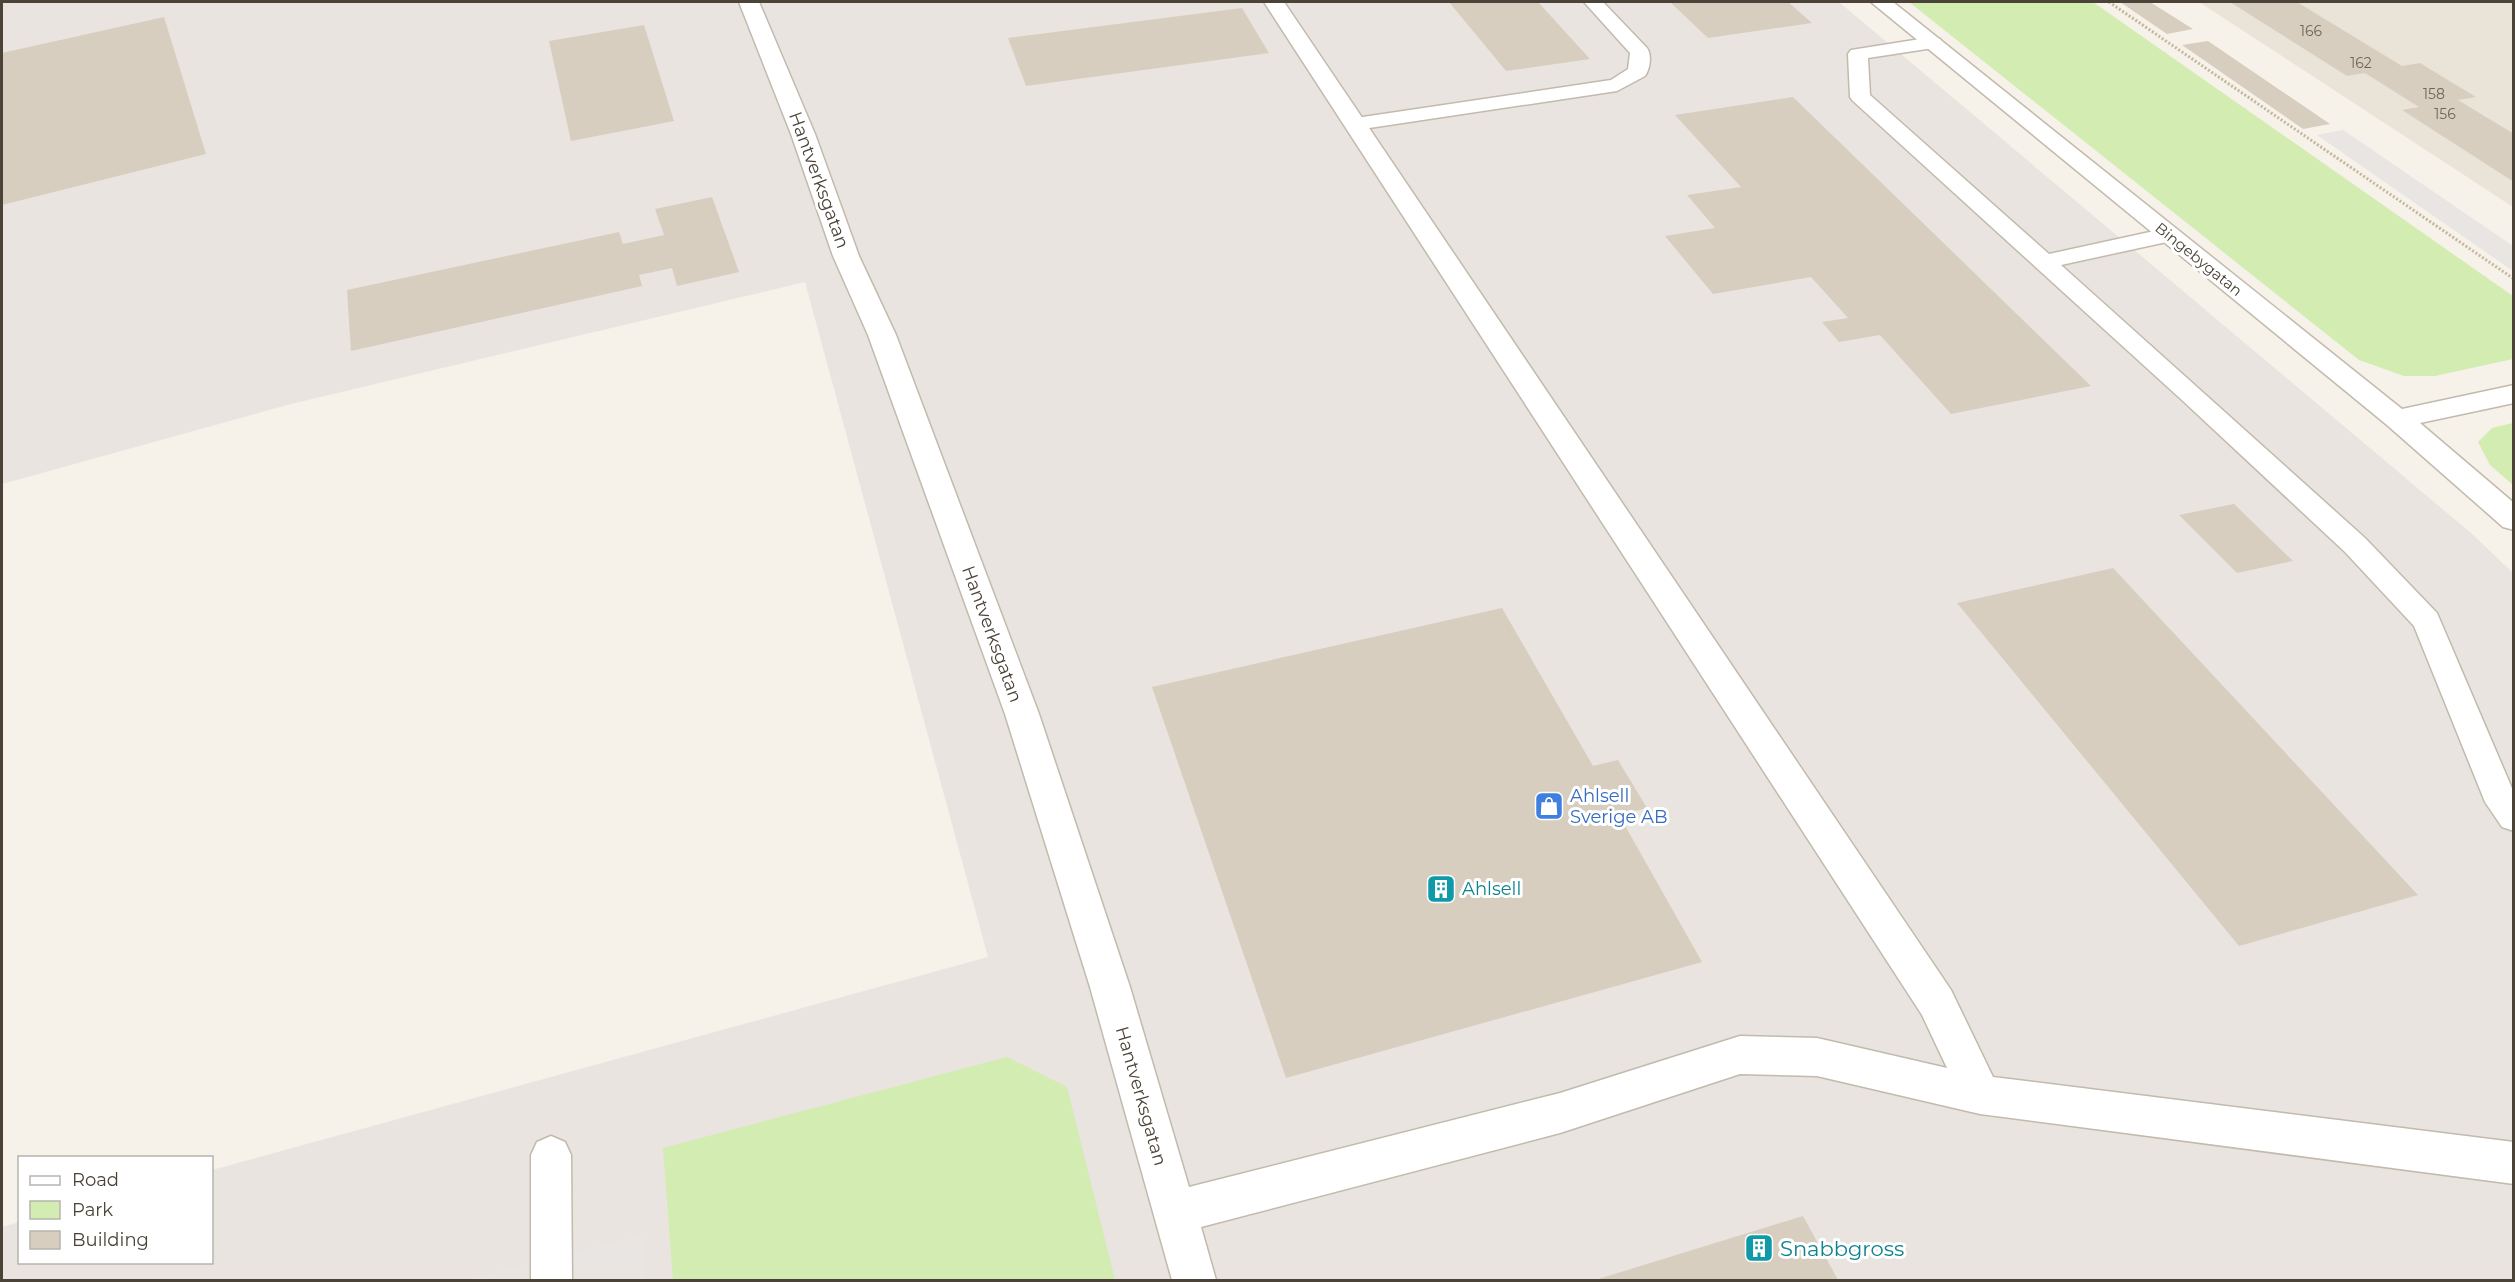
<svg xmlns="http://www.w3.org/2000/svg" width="2515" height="1282" font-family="Montserrat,sans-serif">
<rect width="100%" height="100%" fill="#f6f2ea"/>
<polygon fill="#eae4d8" points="2199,2 2513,2 2513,207"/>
<polygon fill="#e9e4df" points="2,2 1839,2 2471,533 2513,573 2513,1280 2,1280 2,1227 19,1222 20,1262 212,1262 212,1170 988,957 805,282 291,404 2,484"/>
<g fill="#d2ecb1">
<polygon points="1909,2 2093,2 2513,296 2513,359 2435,376 2404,376 2359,360"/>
<polygon points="2513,423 2514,423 2513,485 2490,465 2478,442 2492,428"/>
<polygon points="1007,1057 1067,1087 1115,1280 673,1280 663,1148"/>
</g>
<g fill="#e8e5e2">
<polygon points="2343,130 2513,246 2513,271 2317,135"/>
<polygon points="643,1234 646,1280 465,1280"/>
</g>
<g fill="#d8cebf">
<polygon points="1449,2 1538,2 1590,59 1506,71"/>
<polygon points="1670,2 1788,2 1812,23 1708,38"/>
<polygon points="2120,2 2150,2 2193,29 2167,34"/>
<polygon points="2230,2 2297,2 2402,66 2420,63 2476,97 2458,100 2514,134 2514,182 2402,110 2419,107 2365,73 2347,76"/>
<polygon points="1242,8 1269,53 1026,86 1008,38"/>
<polygon points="164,17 206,154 2,205 2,53"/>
<polygon points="644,25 674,121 571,141 549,41"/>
<polygon points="2208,41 2330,124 2303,129 2182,45"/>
<polygon points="1793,97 2091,386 1951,414 1880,335 1839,342 1822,322 1848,318 1811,277 1713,294 1665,236 1715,228 1687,195 1741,187 1675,115"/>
<polygon points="712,197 739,272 677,286 672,268 639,275 642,286 351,351 347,290 619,232 623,244 664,235 655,209"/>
<polygon points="2234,504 2293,561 2237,573 2179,515"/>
<polygon points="2113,568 2418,895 2239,946 1957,603"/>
<polygon points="1502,608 1593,766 1618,760 1647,808 1619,815 1702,962 1286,1078 1152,687"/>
<polygon points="1803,1216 1838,1280 1595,1280"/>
</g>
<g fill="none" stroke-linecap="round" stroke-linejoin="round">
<g stroke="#c2baac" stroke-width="3">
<g id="lane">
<path d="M1584,2H1603L1647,48C1652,55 1650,69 1645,76L1617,91L1356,130L1349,128L1346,124L1349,120L1356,118L1611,80L1628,69L1630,53Z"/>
<polygon points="1933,37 1940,39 1943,43 1940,47 1868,58 1870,95 2049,254 2168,228 2176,230 2179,235 2176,240 2061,265 2365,538 2437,613 2514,793 2514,831 2502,827 2485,802 2414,626 2345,552 2183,401 1853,101 1850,97 1848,54 1851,50"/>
<polygon points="551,1136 565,1142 571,1155 572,1280 531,1280 531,1155 537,1142"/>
</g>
</g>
<g stroke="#c2baac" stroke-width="3">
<g id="street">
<polygon points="739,2 759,2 815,134 859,256 896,335 1039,714 1130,987 1189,1187 1560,1093 1740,1036 1817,1038 1947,1068 1922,1015 1264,2 1284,2 1951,990 1993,1077 2514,1142 2514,1184 1980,1114 1817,1076 1740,1074 1560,1133 1201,1227 1216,1280 1172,1280 1090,987 1005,714 868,335 833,256 791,134"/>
<polygon points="1871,2 1893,2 2402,409 2514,385 2514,403 2420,423 2514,503 2514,530 2503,527 2387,425"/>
</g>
</g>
<polyline stroke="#c5b69c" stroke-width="3" stroke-dasharray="2 2" stroke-linecap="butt" points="2109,2 2514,279"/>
<use href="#lane" fill="#fff" fill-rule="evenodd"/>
<use href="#street" fill="#fff" fill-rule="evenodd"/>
</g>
<defs>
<g id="shop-square" transform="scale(1.5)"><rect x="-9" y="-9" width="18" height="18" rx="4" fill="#3f7fe0" stroke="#fff"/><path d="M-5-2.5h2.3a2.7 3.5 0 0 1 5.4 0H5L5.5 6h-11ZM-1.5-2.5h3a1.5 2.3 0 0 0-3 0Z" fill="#fff"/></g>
<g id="building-square" transform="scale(1.5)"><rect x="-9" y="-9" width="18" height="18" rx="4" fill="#0f9aa8" stroke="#fff"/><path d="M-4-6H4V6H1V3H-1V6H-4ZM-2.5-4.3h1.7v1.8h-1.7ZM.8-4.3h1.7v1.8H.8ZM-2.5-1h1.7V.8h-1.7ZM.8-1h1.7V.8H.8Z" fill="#fff"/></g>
</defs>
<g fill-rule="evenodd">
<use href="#shop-square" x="1549" y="806"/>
<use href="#building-square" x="1441" y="889"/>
<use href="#building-square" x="1759" y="1248"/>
</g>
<g text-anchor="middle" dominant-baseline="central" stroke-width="6" stroke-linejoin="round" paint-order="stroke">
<g font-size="14" fill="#6e665a">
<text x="2311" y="31">166</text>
<text x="2361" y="63">162</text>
<text x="2434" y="94">158</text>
<text x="2445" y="114">156</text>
</g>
<g font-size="15" fill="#4b4338" stroke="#fff">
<text transform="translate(2199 259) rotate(39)">Bingebygatan</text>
</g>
<g font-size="18" fill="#4b4338" stroke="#fff">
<text transform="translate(819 180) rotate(70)">Hantverksgatan</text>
<text transform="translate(992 634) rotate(70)">Hantverksgatan</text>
<text transform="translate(1141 1096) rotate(74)">Hantverksgatan</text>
</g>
<g font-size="18" fill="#366cbe" stroke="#fff" text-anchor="start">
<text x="1570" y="796">Ahlsell<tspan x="1570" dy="21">Sverige AB</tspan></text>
</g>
<g font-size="18" fill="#0d838f" stroke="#fff" text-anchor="start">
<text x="1462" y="889">Ahlsell</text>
</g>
<g font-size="21" fill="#0d838f" stroke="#fff" text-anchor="start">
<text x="1780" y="1248">Snabbgross</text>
</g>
</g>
<rect width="2515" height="1282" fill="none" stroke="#4b4338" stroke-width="6"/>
<rect x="18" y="1156" width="195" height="108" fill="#ffffff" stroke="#b7b4af" stroke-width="1.5"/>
<rect x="30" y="1176" width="30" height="9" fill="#ffffff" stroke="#b7b4af" stroke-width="1.5"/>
<text x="72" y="1186" font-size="18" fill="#4b4338">Road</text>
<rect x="30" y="1201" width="30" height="18" fill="#d2ecb1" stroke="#b7b4af" stroke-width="1.5"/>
<text x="72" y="1216" font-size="18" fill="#4b4338">Park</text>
<rect x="30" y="1231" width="30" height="18" fill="#d8cebf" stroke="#b7b4af" stroke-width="1.5"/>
<text x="72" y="1246" font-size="18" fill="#4b4338">Building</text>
</svg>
